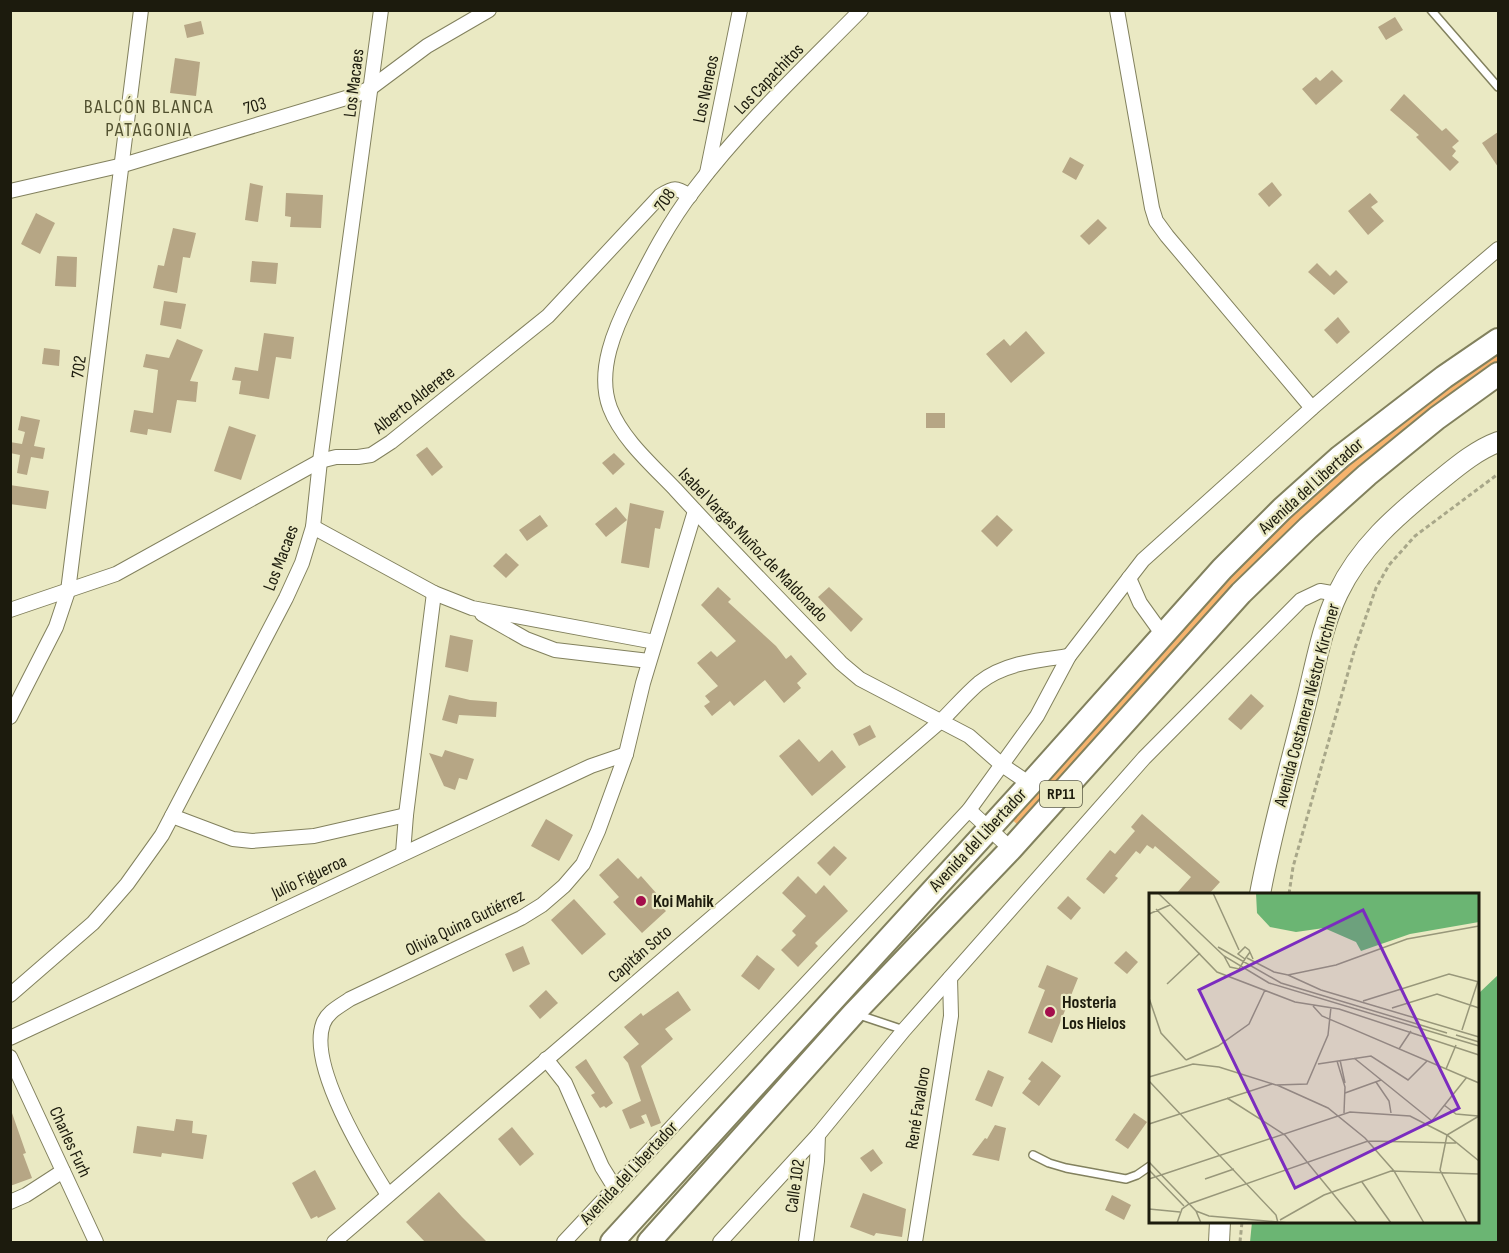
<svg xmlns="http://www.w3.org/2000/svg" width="1509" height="1253" font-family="'Sofia Sans Condensed',sans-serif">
<rect width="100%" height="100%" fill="#eae9c3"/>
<polygon fill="#f6b36d" points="1498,353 1498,364 1456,392 1019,826 1009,817 1223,582 1344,466 1449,383"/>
<polygon fill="#6bb573" points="1498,975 1498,1242 1250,1242 1252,1222 1478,1222 1478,994"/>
<g fill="#b6a685">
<polygon points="1395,17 1403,30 1386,40 1378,27"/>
<polygon points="201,21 204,34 187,38 184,25"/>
<polygon points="175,58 200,62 196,96 170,93"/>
<polygon points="1332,70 1343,81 1316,105 1302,89 1316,77 1320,81"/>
<polygon points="1404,94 1442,131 1446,128 1459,141 1452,147 1456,151 1452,156 1459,162 1450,171 1416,137 1419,135 1390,110"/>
<polygon points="1498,132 1498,167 1482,143"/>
<polygon points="1070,157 1084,165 1076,180 1062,172"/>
<polygon points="1272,182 1282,195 1269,207 1258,194"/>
<polygon points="250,183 263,186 258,222 245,220"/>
<polygon points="286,193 323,195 321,228 290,227 291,217 285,216"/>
<polygon points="1370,193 1378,202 1371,207 1384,221 1368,235 1348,211"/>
<polygon points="36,213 55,223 40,254 21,244"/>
<polygon points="1098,219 1107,228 1089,245 1080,236"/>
<polygon points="173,228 196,233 190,258 183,257 177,293 153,288 158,265 164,266"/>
<polygon points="57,256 77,257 76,287 55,286"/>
<polygon points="252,261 278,263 276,284 250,282"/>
<polygon points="1317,263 1330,276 1325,281 1336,270 1348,282 1334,295 1308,272"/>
<polygon points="164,301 186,304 181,329 160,325"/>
<polygon points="1338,317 1350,332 1337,344 1324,330"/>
<polygon points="1026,331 1045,353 1011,383 986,354 1004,339 1010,346"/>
<polygon points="264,333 294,337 291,359 276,357 269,399 239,394 241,381 232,380 235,367 258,371"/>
<polygon points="177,339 203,350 190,381 198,382 196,402 177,400 171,433 148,429 147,435 130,432 134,410 153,413 158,370 143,367 146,354 169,358"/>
<polygon points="44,348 60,350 59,366 42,364"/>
<rect x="926" y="413" width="19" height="15"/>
<polygon points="21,416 40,420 34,446 45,448 43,459 31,457 27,475 17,473 20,455 10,453 10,442 22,444 25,432 18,430"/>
<polygon points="229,426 256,435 241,480 214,471"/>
<polygon points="427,447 443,467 432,476 416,455"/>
<polygon points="614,453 625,464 613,475 602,463"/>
<polygon points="10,485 49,491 46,509 10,504"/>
<polygon points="630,503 664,511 660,529 655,528 649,568 621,563"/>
<polygon points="616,507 627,520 606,537 595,524"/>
<polygon points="540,515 548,526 527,541 519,530"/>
<polygon points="997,515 1013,530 997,547 981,531"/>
<polygon points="506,553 519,565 506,578 493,566"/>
<polygon points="718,587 731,599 728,602 776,646 786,659 791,655 807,674 797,683 801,688 784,703 765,680 734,706 730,701 712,716 704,706 710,702 705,696 718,686 697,663 711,651 717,657 736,641 701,605"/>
<polygon points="829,587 863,619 851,632 818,597"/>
<polygon points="450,635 473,640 468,672 445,667"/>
<polygon points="1251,694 1264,706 1241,730 1228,719"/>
<polygon points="449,695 470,700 497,702 496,717 459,715 457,724 442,720"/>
<polygon points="870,725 876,737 859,746 853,734"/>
<polygon points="799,739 819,762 832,750 846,767 812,796 779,756"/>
<polygon points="445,750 474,759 467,780 459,778 455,790 444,786 429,753 442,757"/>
<polygon points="1142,814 1220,882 1209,894 1176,894 1191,877 1155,846 1153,849 1147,845 1140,854 1136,851 1115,876 1118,878 1104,894 1086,879 1110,850 1115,854 1135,831 1131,827"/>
<polygon points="546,819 573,835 559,861 531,846"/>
<polygon points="834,846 847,858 830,876 817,863"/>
<polygon points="618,858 638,879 641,876 665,903 661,906 666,911 642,933 613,902 619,897 599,875"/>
<polygon points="798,876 816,894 824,885 848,911 815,943 818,946 798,967 781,950 796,935 792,931 806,916 782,893"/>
<polygon points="1068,896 1081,908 1071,920 1057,908"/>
<polygon points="574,899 606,934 582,955 551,920"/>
<polygon points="523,946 530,964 513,972 505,954"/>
<polygon points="1126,951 1138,962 1127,974 1114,963"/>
<polygon points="757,955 775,969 759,990 741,976"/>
<polygon points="1047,965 1078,978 1052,1043 1028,1033 1045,990 1038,987"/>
<polygon points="546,990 558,1003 540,1019 529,1006"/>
<polygon points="678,991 691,1010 665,1029 673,1039 641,1066 661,1123 651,1127 646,1114 641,1116 645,1123 630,1129 622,1110 641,1101 628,1063 623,1057 639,1044 624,1027 641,1013 643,1016"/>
<polygon points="586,1059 613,1103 606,1108 604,1106 600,1108 591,1095 595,1093 575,1067"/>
<polygon points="1042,1061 1061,1076 1039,1106 1022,1093 1031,1081 1028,1079"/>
<polygon points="988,1070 1004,1077 992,1107 975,1100"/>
<polygon points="10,1113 12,1113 26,1153 23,1154 32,1178 10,1186"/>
<polygon points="1134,1113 1147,1122 1128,1149 1115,1140"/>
<polygon points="176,1119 193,1121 192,1133 207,1135 203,1159 162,1153 161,1157 133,1153 137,1126 174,1131"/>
<polygon points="995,1125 1006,1128 999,1161 972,1155 985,1138 987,1139"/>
<polygon points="512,1127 534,1154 520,1166 498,1139"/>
<polygon points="873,1149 883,1163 871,1172 860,1158"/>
<polygon points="315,1170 336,1209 318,1218 317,1216 311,1219 292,1183"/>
<polygon points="439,1192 462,1217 487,1242 425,1242 406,1222"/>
<polygon points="863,1193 906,1209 902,1237 876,1233 874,1236 850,1227"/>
<polygon points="1112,1195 1131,1205 1124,1220 1105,1210"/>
</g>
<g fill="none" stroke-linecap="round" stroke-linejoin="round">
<g stroke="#82815e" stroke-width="10">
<g id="lane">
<polyline points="1431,10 1498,87"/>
<polyline points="859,1015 904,1030"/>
<polyline points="1033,1155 1049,1163 1066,1168 1126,1179 1137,1175 1150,1166"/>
</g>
</g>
<g stroke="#82815e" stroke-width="16">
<g id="street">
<path d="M861,10C804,68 743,125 694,190C669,222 650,259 632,295C615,328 596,371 610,408C622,439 652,465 675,489C729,548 785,605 841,663L860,679L969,736L1002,765L1030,784"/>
<polyline points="1117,10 1152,208 1156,221 1167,236 1312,408"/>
<polyline points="707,173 740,10"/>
<polyline points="10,191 123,165 356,95 372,87 427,46 489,10"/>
<polyline points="313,527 434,593 472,608 655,642"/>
<polyline points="1129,578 1140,603 1163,635"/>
<path d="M10,610L116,574L320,461L336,457H358L371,455L391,442L548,316L660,196C674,187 676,187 690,196"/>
<polyline points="482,614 526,639 555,650 649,661"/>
<polyline points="10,717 56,627 68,591 141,10"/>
<polyline points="969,810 1011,849"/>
<polyline points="172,816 233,839 252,841 314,836 406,815"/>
<polyline points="403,853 406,815 434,593"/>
<polyline points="10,995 93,923 127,884 162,835 286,598 302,563 313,527 320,461 381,10"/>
<polyline points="10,1038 591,766 626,754"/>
<polyline points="10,1057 96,1242"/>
<polyline points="546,1059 565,1083 602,1167 615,1188"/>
<path d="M388,1195C366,1160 308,1066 323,1024C327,1012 340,1006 350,999L521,918L542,905L564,886L583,864L598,831L626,754L643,683L695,511"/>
<polyline points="10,1202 26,1195 63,1171"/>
<path d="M334,1242L942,720C954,708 966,694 979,683C1004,663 1038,660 1069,656"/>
<polyline points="564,1242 969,810 1037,716 1069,656 1143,560 1312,408 1498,249"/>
<polyline points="720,1242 818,1135 904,1030 1144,758 1301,600 1320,591 1337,594"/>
<polyline points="806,1242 817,1161 818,1135"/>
<polyline points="915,1242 951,1016 950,978"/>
</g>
</g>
<g stroke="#82815e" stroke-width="22">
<g id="secondary">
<path d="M1260,894C1272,830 1290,767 1306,703C1315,668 1322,626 1338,593C1360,547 1395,517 1434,485C1454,469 1474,451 1498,442"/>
<polyline points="1219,1242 1220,1222"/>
</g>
</g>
<g stroke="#82815e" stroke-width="26">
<g id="primary">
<polyline points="612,1242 1030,784 1222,569 1282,509 1340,457 1444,377 1498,340"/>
<polyline points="649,1242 854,1013 1011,849 1241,593 1308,528 1367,475 1437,418 1498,374"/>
</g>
</g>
<g stroke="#a8a789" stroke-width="3" stroke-dasharray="4.5 3" stroke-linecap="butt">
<polyline points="1289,894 1293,867 1355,648 1376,588 1389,565 1415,536 1498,474"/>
<polyline points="1240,1242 1242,1222"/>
</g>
<use href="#lane" stroke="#fff" stroke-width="7"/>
<use href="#street" stroke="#fff" stroke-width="14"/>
<use href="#secondary" stroke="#fff" stroke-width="20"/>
<use href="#primary" stroke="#fff" stroke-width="22"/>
</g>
<g fill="#a40e4c" stroke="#eae9c3" stroke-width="2">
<circle cx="641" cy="901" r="6"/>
<circle cx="1050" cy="1012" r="6"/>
</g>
<g text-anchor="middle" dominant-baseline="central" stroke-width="4.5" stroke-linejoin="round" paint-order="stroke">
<rect fill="#eae9c3" stroke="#5a5944" stroke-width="1.5" x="1040" y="781" width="42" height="26" rx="4.5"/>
<g font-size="16" font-weight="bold" fill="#1c1b0d">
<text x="1061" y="794">RP11</text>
</g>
<g font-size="18" fill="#1c1b0d" stroke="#eae9c3">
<text transform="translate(769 79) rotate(-46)">Los Capachitos</text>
<text transform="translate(354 83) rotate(-83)">Los Macaes</text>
<text transform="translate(706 89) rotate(-78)">Los Neneos</text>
<text transform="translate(255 106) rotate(-17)">703</text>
<text transform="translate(665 200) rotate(-57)">708</text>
<text transform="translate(79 367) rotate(-83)">702</text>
<text transform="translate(414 400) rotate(-38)">Alberto Alderete</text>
<text transform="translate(1311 486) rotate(-42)">Avenida del Libertador</text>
<text transform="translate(753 545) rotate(46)">Isabel Vargas Muñoz de Maldonado</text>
<text transform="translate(281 558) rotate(-69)">Los Macaes</text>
<text transform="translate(1307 705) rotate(-75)">Avenida Costanera Néstor Kirchner</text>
<text transform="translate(978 840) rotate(-47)">Avenida del Libertador</text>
<text transform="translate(309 877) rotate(-25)">Julio Figueroa</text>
<text transform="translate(465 923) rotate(-26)">Olivia Quina Gutiérrez</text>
<text transform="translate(640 954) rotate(-41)">Capitán Soto</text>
<text transform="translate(918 1108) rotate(-81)">René Favaloro</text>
<text transform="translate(70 1142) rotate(65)">Charles Furh</text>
<text transform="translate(629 1173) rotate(-47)">Avenida del Libertador</text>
<text transform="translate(795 1186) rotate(-82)">Calle 102</text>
</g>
<g font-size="18" font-weight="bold" fill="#1c1b0d" stroke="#eae9c3" text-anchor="start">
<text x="653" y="901">Koi Mahik</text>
<text x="1062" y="1002">Hosteria<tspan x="1062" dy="21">Los Hielos</tspan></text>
</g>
<g font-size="20" letter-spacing="1.5" fill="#525130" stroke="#eae9c3">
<text x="149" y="107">BALCÓN BLANCA<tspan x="149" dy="23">PATAGONIA</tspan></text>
</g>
</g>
<g transform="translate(1149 893)">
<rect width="330" height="330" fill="#eae9c3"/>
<path d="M107,0H330V29L261,41L212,58L207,49L175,35L147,39L121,34L108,20Z" fill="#6bb573"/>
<path fill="none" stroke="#98977a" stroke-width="1.5" d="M9,0L75,63L120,90L330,153M64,0L90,57M7,16L68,79L146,109L190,116L330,162M0,21L21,12M69,54L132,90L298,140M101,59L96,66L89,61L96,54L100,57L104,66M75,63L81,74L90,76L96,66M98,65L125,79L139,82L187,72L258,46L330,33M139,82L172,97L330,144M18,91L51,60M0,105L12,140L37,167M214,108L300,81L330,89M164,113L173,123L330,190M243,115L288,101L330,115M313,137L329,88M307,142L330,149M250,156L262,138M205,165L283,228M37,167L69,153L100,131L116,97M191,167L196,190M188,168L196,194L195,220M169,171L222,163L259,187L278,168M297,176L307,152M0,184L44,171L70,174L127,192L158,191L179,142L182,114M0,188L127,322L129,330M227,189L240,208L242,220M128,192L179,215L216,245L245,278L275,330M196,200L232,187M78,205L136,242L208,330M295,212L307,221L329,223M282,229L318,184M0,231L123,191M0,269L47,318L52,330M0,277L35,313M0,286L201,219L261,223L298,242L330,268M56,286L85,276M213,289L242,330M0,316L31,319M47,318L60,323L140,330M131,327L175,302L242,278L330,281M28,330L33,316L40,311L219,248L307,250M318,330L291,277L298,242L330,223"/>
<path fill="#7b2cbf" fill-opacity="0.15" stroke="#7b2cbf" stroke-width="3" d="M214,17L310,215L146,295L50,97Z"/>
<rect width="330" height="330" fill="none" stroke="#1c1b0d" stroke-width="3"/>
</g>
<rect width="1509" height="1253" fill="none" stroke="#1c1b0d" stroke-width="24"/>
</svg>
